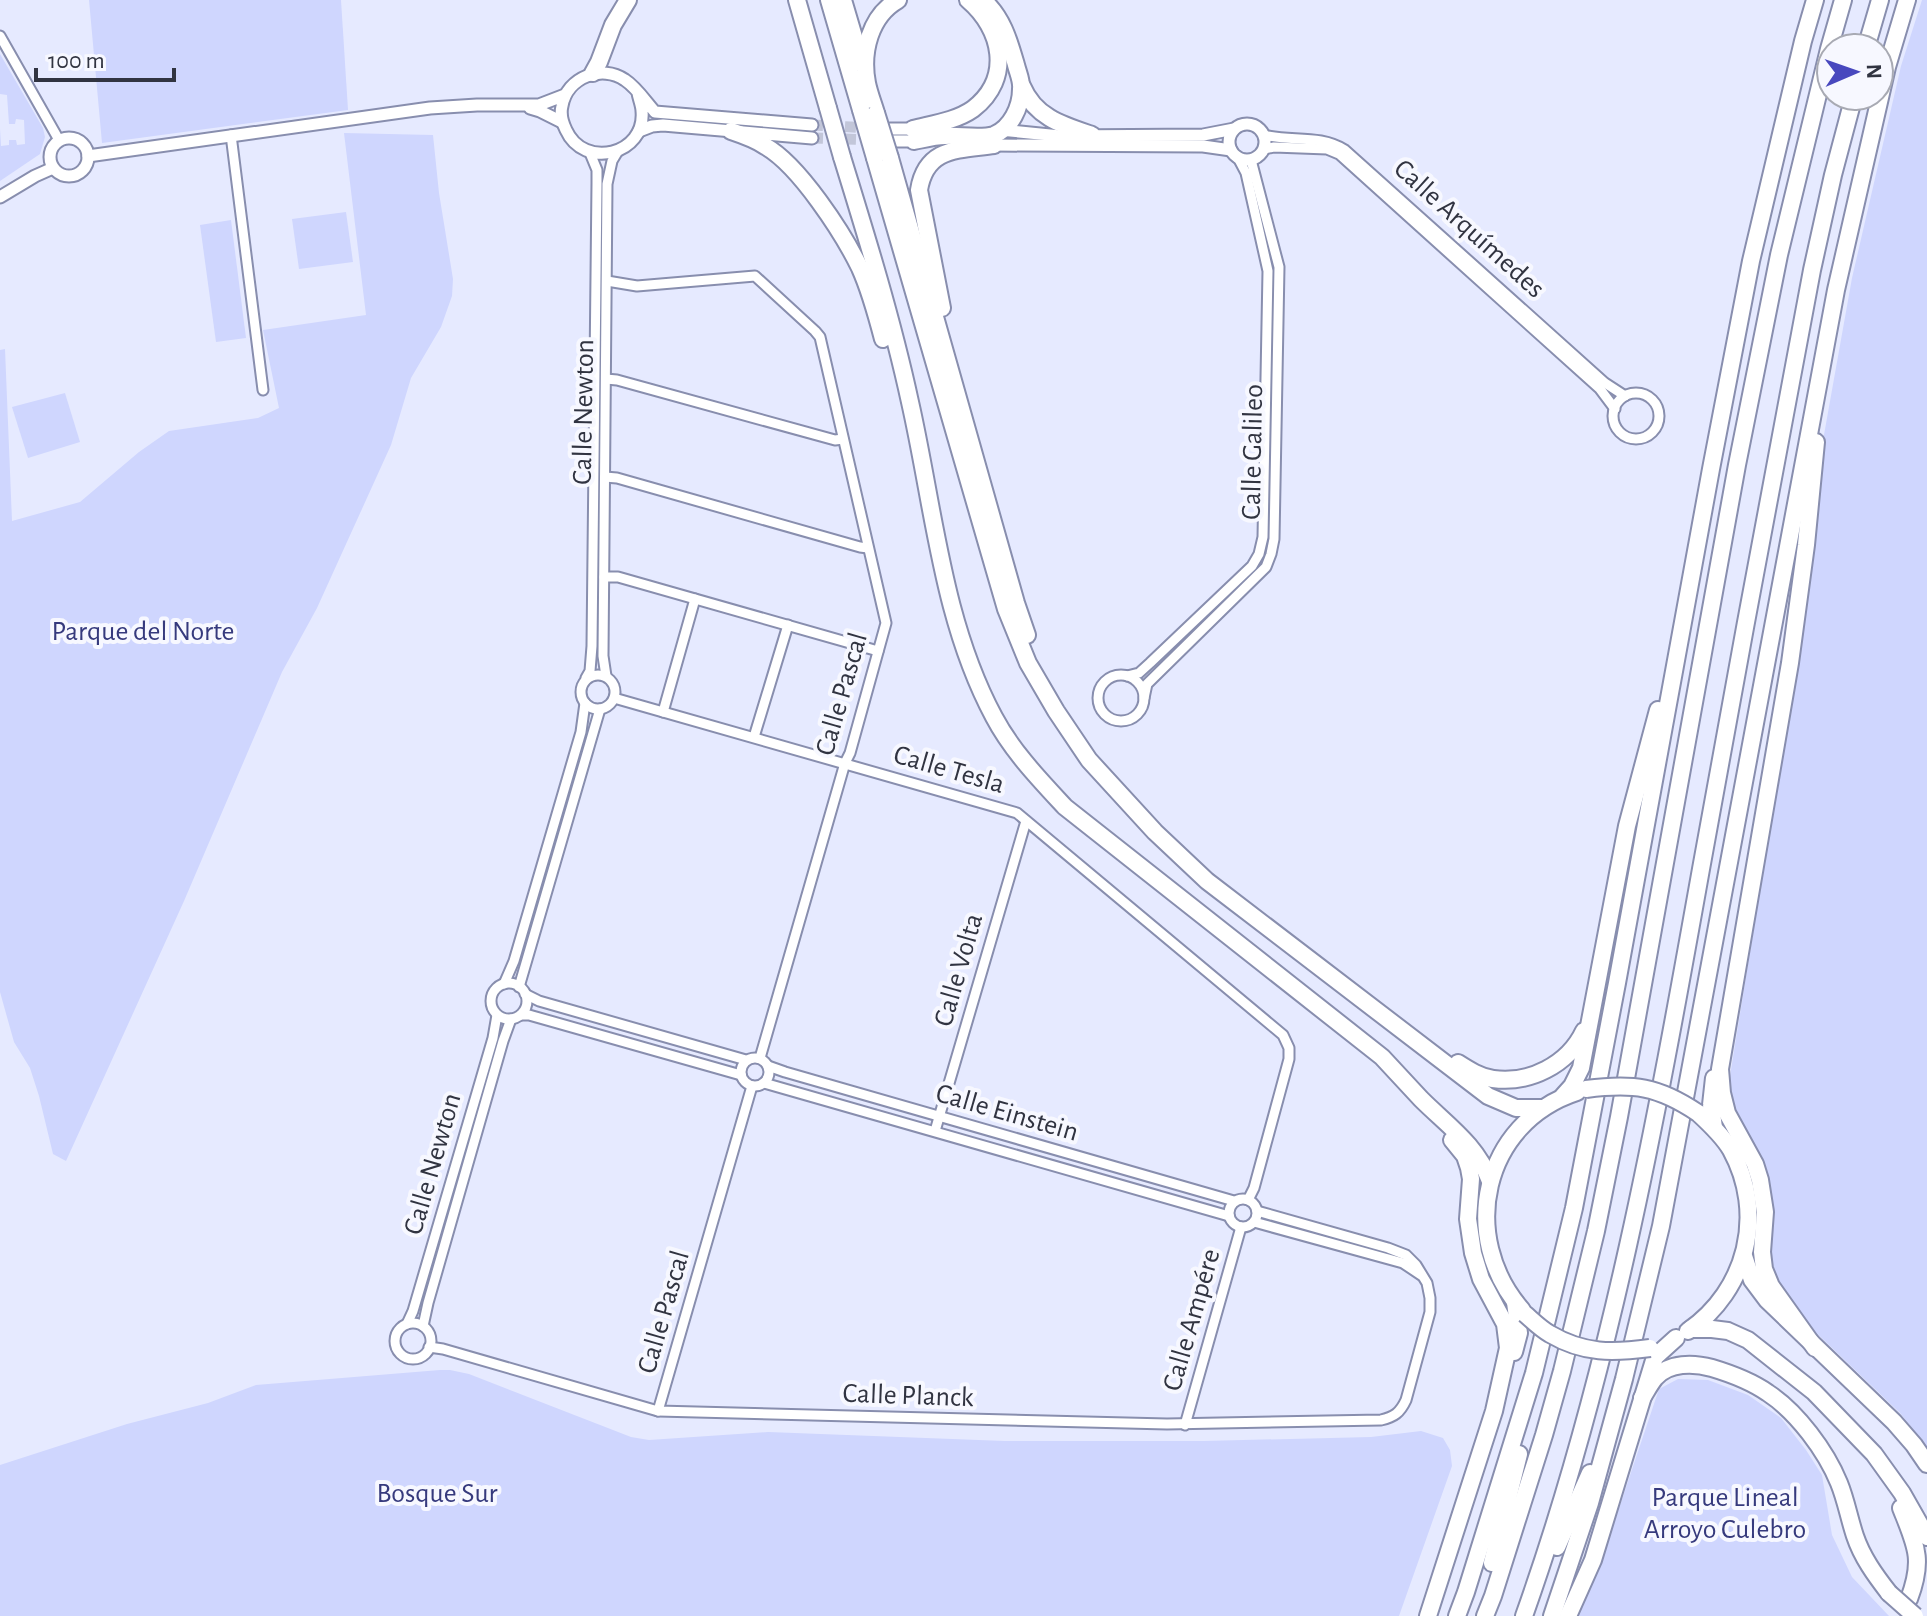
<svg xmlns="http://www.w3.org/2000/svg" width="1927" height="1616" font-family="'Alegreya Sans',sans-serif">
<rect width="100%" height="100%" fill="#e6eaff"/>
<g fill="#cfd6fe">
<polygon points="89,0 341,0 348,110 102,143"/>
<polygon points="1922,0 1927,0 1927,1447 1900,1413 1808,1325 1782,1290 1771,1260 1771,1199 1734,1114 1729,1082 1791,698 1822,446 1852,278 1901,66"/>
<polygon points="0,54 43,128 45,137 40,154 0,181 0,129 1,146 9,145 9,140 16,140 17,145 25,144 24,120 16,119 15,124 9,124 7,95 0,94"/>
<polygon points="344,133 433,135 439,193 453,279 452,296 441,327 411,378 391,445 317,608 282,672 184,901 66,1161 53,1154 39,1096 30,1068 14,1042 0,992 0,350 5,349 12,521 80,502 139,452 169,431 258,418 279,408 263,330 366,315"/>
<polygon points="346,212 353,262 299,269 292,219"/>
<polygon points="231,220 246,338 216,342 200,225"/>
<polygon points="65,393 80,442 28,458 12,407"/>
<polygon points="440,1370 450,1370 469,1374 631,1437 649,1440 768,1432 1005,1441 1204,1441 1371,1437 1421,1431 1443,1438 1450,1450 1452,1466 1399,1616 0,1616 0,1465 127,1424 208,1403 256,1385"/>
<polygon points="1678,1379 1708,1380 1748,1395 1781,1418 1806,1450 1822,1475 1832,1535 1852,1577 1889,1616 1575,1616 1616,1517 1659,1389"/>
</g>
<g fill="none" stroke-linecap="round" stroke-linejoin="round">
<g stroke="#c2c6d9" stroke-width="11" stroke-dasharray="11 5.5" stroke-linecap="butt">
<polyline points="812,125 873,128"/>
<polyline points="812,138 876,140"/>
</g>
<g stroke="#888eae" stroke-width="13">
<g id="minor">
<polyline points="0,36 59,140"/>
<polyline points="231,135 263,390"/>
<path d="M1264,135C1291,142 1320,134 1345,150L1605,383L1625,396"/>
<polyline points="1264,149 1274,147 1327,149 1339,154 1600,389 1615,409"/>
<polyline points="607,281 637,286 755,276 815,331 820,337 886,623 850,753 845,763 760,1058"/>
<polyline points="606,379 617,380 835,440 843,439"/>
<circle cx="1636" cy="416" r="23"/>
<polyline points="605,477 617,478 860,547 868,548"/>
<polyline points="604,577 618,577 878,651"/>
<circle cx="598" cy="692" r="17"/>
<circle cx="1121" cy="698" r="23"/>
<polyline points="606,676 603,656 607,184 612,161 618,151"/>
<polyline points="1127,676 1139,673 1150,663 1252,566 1259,554 1263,537 1268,271 1246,173 1237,156"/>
<polyline points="586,678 590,671 592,646 597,183 597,170 590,153"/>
<polyline points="614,698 1017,813 1283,1035 1289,1048 1289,1059 1254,1188 1248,1200"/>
<polyline points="1144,698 1147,684 1266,567 1271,554 1274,539 1279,267 1251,160"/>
<polyline points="663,712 695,599"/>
<polyline points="754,737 788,625"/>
<circle cx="509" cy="1001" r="18"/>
<polyline points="504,984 514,961 581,732 585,703"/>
<polyline points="519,987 600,709"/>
<polyline points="525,994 539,1001 746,1060"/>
<polyline points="521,1015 529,1015 741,1075"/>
<circle cx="755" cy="1072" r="14"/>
<polyline points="768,1066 785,1072 1234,1201"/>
<polyline points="764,1083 1229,1216"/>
<polyline points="935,1131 1026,821"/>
<circle cx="1243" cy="1213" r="14"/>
<polyline points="1254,1222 1403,1263 1421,1275"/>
<circle cx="413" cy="1341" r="18"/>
<polyline points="407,1324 413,1311 493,1038 497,1015"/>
<polyline points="423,1326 428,1303 503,1041 511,1019"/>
<path d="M429,1347L443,1349L658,1411L1167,1424L1381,1420C1394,1417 1400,1413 1406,1400L1430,1312V1298L1427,1283L1416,1265L1406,1255L1388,1248L1257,1211"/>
<polyline points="658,1411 752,1086"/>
<polyline points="1185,1425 1241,1227"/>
</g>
</g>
<g stroke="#888eae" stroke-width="15">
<g id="tertiary">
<path d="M638,93C639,99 642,106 642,111C646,155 584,170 566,130C562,122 560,114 562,106C567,77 602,64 625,80C636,87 646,102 655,112L812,125"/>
<polyline points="530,108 540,111 562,122"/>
<circle cx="1247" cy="142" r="18"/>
<polyline points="890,129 918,129"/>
<polyline points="1000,130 1060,136 1203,135 1234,129"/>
<polyline points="639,131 652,126 663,125 812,138"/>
<circle cx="69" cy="157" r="19"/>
<polyline points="893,141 921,141"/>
<polyline points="990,145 1203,146 1231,150"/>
<polyline points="88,156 430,108 477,105 539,105 565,95"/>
<polyline points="0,197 35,176 53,168"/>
</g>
</g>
<g stroke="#888eae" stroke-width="20">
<g id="trunk">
<polyline points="1744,1256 1752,1280 1767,1300 1894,1422 1914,1445 1927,1464"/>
<path d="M1522,1310C1458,1237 1482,1123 1577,1092"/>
<polyline points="1691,1329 1712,1329 1728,1331 1748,1340 1814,1392 1874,1454 1902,1493 1927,1537"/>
<path d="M1688,1331C1747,1290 1766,1214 1731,1150C1723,1136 1710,1124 1698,1113"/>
<path d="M1901,1508C1916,1546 1924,1559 1909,1599"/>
</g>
</g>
<g stroke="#888eae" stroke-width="20">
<g id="motorway">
<polyline points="797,0 828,108"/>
<polyline points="829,0 861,110"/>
<polyline points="843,0 862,64"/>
<polyline points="1866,48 1880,0"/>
<polyline points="593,73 599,62 613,25 628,0"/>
<path d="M1022,86C1035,117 1062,125 1092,135"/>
<path d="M876,113C873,103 869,93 867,83C861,52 870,16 898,0"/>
<path d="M913,129C933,124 956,121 973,109C1013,78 1002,29 968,0"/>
<path d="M731,131C743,135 755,139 765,146C799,165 843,233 860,268C870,290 877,316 883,339"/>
<path d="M914,141C924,139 935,136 945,136C958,135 982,139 994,135C1011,128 1021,107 1021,89C1022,81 1018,73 1016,65C1009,41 1003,18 983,0"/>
<path d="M842,157C867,238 892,319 910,402C934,508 942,620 994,717C1012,751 1039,779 1065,807L1382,1057C1395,1071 1408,1085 1421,1099C1447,1125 1477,1145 1490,1181"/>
<polyline points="875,158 1006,609 1028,663 1056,711 1089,760 1155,832 1207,881 1488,1096 1516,1108 1542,1108"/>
<polyline points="890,158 1016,603 1027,635"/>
<path d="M942,308L919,190C926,147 958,150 994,145"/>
<path d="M1458,1063C1469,1070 1480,1077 1493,1079C1529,1084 1568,1065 1584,1031"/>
<polyline points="1563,1096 1572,1086 1581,1068 1627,826 1658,710"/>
<polyline points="1714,1128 1711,1105 1714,1078"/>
<polyline points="1815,1348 1771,1286 1764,1269 1762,1252 1765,1212 1760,1180 1755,1164 1727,1113 1722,1093 1720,1069 1790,663 1806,545 1816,442"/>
<polyline points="1514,1352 1519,1333 1515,1302"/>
<path d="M1642,1398C1646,1392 1650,1384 1655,1378C1669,1362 1694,1363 1712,1368C1732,1374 1751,1381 1768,1393C1797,1412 1826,1451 1839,1483C1846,1500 1849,1518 1855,1536C1862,1557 1875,1575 1889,1593"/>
<polyline points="1557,1547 1590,1473"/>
<polyline points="1492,1563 1519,1454"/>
<polyline points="1428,1616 1494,1411 1508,1348 1505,1324 1481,1279 1473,1253 1468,1219 1471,1179 1469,1168 1465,1156 1452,1140"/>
<polyline points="1457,1616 1466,1592 1534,1373 1574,1208 1617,983 1711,469 1751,261 1803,41 1815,0"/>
<polyline points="1485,1616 1493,1596 1544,1435 1562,1371 1596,1231 1619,1117 1737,465 1779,255 1829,49 1843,0"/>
<path d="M1524,1616C1610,1374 1656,1121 1701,869C1737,669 1774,470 1812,270L1833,175L1854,96"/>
<polyline points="1552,1616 1590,1503 1624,1379 1661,1226 1836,290 1887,67 1907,0"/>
<polyline points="1568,1616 1593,1560 1655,1357 1676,1338"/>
</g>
</g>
<use href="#minor" stroke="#fff" stroke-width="9"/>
<use href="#tertiary" stroke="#fff" stroke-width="11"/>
<use href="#trunk" stroke="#fff" stroke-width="16"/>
<use href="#motorway" stroke="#fff" stroke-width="16"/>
<g stroke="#888eae" stroke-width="20" stroke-linecap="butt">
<g id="trunk-bridge">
<path d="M1586,1089C1633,1083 1658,1086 1698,1113"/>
<path d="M1525,1314C1533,1321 1541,1329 1550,1334C1584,1354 1613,1353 1650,1348"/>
</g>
</g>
<g stroke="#888eae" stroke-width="20" stroke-linecap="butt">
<g id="motorway-bridge">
<polyline points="828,108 842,157"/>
<polyline points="861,110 875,158"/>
<polyline points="876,113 890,158"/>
<polyline points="1889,1593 1915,1616"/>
</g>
</g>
<use href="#trunk-bridge" stroke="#fff" stroke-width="16"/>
<use href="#motorway-bridge" stroke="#fff" stroke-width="16"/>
</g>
<g text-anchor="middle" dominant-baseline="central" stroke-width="8" stroke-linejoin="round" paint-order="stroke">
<g font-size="28" fill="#313441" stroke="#f7f8ff">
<text transform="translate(1469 229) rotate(42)">Calle Arquímedes</text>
<text transform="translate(584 412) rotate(-89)">Calle Newton</text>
<text transform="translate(1253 452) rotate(-89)">Calle Galileo</text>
<text transform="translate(842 694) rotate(-74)">Calle Pascal</text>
<text transform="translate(949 770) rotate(16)">Calle Tesla</text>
<text transform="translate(959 970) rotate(-74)">Calle Volta</text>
<text transform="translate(1007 1113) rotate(16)">Calle Einstein</text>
<text transform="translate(433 1164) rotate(-74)">Calle Newton</text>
<text transform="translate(664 1312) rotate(-74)">Calle Pascal</text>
<text transform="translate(1192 1320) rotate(-74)">Calle Ampére</text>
<text transform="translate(908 1396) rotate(2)">Calle Planck</text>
</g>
<g font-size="28" fill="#363a7d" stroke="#f7f8ff">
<text x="143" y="632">Parque del Norte</text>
<text x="437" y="1494">Bosque Sur</text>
<text x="1725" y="1498">Parque Lineal<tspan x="1725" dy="32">Arroyo Culebro</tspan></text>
</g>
</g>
<g transform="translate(1855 72) rotate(88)"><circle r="38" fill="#f7f8ff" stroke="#a8aab3" stroke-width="2"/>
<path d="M0-6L14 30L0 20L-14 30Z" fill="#4848be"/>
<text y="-12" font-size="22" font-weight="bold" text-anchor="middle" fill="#313441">N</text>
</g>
<path d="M36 68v12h138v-12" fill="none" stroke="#313441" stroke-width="4"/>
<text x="48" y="68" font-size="24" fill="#313441" stroke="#f7f8ff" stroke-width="6" paint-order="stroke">100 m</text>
</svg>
